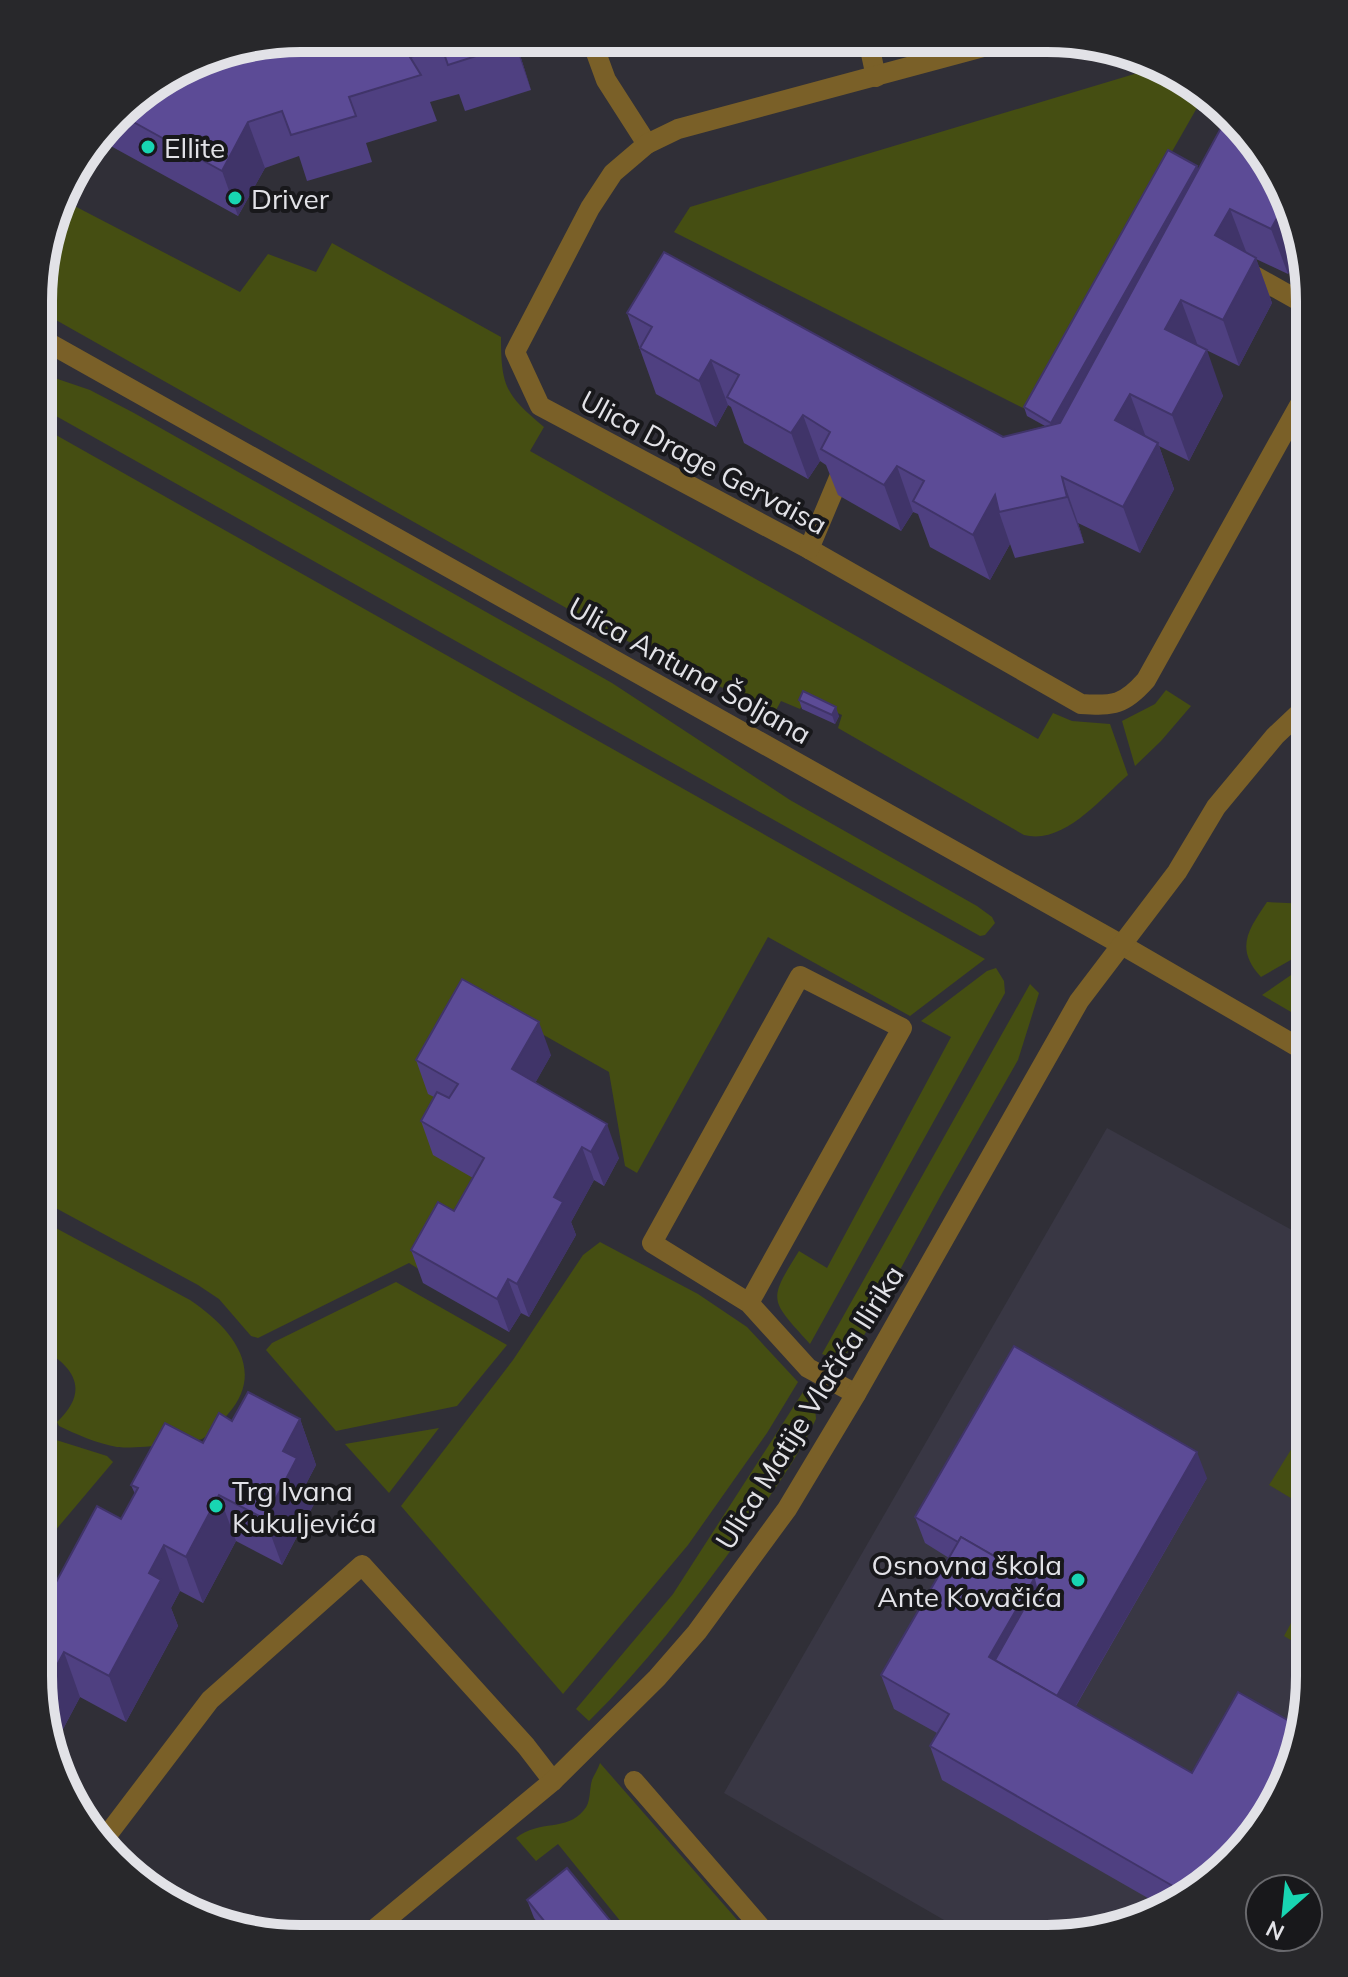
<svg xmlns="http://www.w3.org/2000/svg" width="1348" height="1977" font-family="Mulish,sans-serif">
<rect width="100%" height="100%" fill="#302f37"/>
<polygon fill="#393744" points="1107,1128 1310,1240 1309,1694 1265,1823 1163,1912 1048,1939 977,1939 724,1793"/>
<g fill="#454e12">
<polygon points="1151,69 1206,92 1025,409 674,232 690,207"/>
<path d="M63,200L240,292L268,254L316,272L332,243L501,337C501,387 506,395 544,427L530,451L1038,739L1053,713L1072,721L1110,724L1128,775C1100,799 1064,845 1024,835L838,728L842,715L807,699L800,709L781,701L775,712L667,662L584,618L40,311V266Z"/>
<polygon points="40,373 90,390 134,413 612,683 790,800 977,906 992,917 995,923 985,935 980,936 40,407"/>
<polygon points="40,426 985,959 910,1016 768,937 637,1173 625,1166 609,1072 482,1000 470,1118 496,1191 428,1275 409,1263 258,1338 251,1336 219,1299 198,1285 39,1199"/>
<polygon points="1166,690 1191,706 1161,741 1135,766 1122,721 1155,704"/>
<path d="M1267,902L1310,904V949L1261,977C1234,948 1249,929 1267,902Z"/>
<polygon points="1310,962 1310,1023 1262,995"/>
<path d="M996,968L1004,981L1005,993L810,1344C770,1299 767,1302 799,1251L827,1268L951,1037L921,1021L987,971Z"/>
<path d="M1030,984L1039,993L1018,1060L941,1195L861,1341C849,1353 838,1361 822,1354Z"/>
<path d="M39,1219L190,1300C229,1326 268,1369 228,1414C221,1422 212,1434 202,1439C189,1444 131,1449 117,1447C99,1444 75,1434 59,1426L57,1422C91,1390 74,1366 39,1347Z"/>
<polygon points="600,1242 698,1294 747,1327 798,1382 767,1433 688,1545 563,1694 401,1506 513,1360 583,1255"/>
<polygon points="396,1282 507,1345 457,1406 336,1431 266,1350 272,1343"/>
<path d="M803,1392L815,1407L816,1419C796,1462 765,1503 737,1542C691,1605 644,1667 589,1721L576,1709L673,1594Z"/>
<polygon points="1310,1419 1309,1509 1269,1485"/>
<polygon points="439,1428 389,1493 345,1444"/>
<polygon points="53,1439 107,1456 113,1462 38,1551 38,1482"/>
<polygon points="1309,1590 1309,1651 1284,1636"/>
<path d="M600,1763L753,1938H634L558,1844L536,1861L516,1838C540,1819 566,1832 584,1810C591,1803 589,1790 592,1780C594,1775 598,1769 600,1763Z"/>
</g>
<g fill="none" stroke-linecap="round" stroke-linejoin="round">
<g stroke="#7a6028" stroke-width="20">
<polyline points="591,39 606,80 647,144"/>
<polyline points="868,40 876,77"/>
<path d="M1009,40L678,129L647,144L613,173L590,208L515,352L540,406L809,549L1081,704C1114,706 1124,705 1146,680L1310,386"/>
<polyline points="1244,270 1310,307"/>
<polyline points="40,338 1122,945 1310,1054"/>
<polyline points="809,549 841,473"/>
<polyline points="749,1303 652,1243 800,976 902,1028 749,1303 808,1368 856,1394"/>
<polyline points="634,1781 770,1938"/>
<polyline points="105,1838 210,1700 362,1565 526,1746 553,1781"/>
<polyline points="365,1937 553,1781 657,1678 697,1632 787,1509 856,1394 1079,1001 1177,872 1216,807 1275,736 1310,703"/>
</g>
</g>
<g fill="#4f4081">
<polygon points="515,39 531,90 465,111 459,94 430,102 437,121 366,143 372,162 307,181 299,156 265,168 238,216 98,139 128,103 209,67"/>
<polygon points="667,39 682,39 669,42"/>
<polygon points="1198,170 1283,185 1299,253 1288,274 1256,259 1272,303 1239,366 1198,346 1223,396 1189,461 1159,446 1174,489 1140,553 1078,523 1084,543 1015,558 1010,544 990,580 930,547 918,514 913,512 901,531 838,495 826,465 820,461 808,479 744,443 731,407 728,405 716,427 656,394 627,313 1003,437 1045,426 1027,416 1024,407"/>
<polygon points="799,700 839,716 835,724 802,709"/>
<polygon points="551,1055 535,1083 619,1158 604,1186 594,1180 571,1222 576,1235 529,1317 521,1313 509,1332 423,1283 411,1250 454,1211 473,1178 433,1155 421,1121 434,1097 428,1094 416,1060"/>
<polygon points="300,1419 316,1465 306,1484 314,1504 282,1565 236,1541 203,1603 180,1591 171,1608 178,1626 126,1722 80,1697 54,1746 38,1676 47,1599 121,1519 135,1494 131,1485 203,1443 232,1421"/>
<polygon points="1207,1478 1076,1706 1265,1823 1167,1909 942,1780 930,1746 937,1733 894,1709 881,1675 949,1558 925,1543 915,1517"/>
<polygon points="527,1900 618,1938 550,1938 534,1918"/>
</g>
<g fill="#403469">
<polygon points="513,39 515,39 531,90"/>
<polygon points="248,122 265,168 238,216 222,171"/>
<polygon points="1197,166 1201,175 1054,432 1051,423"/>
<polygon points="1287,200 1299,253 1288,274 1271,229"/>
<polygon points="1230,209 1247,254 1215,235"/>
<polygon points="1256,258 1272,303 1239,366 1223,320"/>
<polygon points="1181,300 1198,346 1165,329"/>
<polygon points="1207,350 1223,396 1189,461 1172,415"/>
<polygon points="711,360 728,405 716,427 699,381"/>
<polygon points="1130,394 1147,440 1115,420"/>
<polygon points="803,415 820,461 808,479 791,433"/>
<polygon points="1158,443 1174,489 1140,553 1123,507"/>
<polygon points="897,466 913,512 901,531 884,485"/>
<polygon points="1062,477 1078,523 1084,543 1067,497"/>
<polygon points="995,495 999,512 1010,544 990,580 973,535"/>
<polygon points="836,707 839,716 835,724 832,715"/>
<polygon points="539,1022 551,1055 524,1103 512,1069"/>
<polygon points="607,1124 619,1158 604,1186 591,1152"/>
<polygon points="582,1147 594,1180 571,1222 576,1235 529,1317 517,1284 554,1197"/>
<polygon points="508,1279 521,1313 509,1332 497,1299"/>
<polygon points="300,1419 316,1465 306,1484 314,1504 282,1565 265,1519 283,1451"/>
<polygon points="1197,1452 1207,1478 1064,1726 1055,1700"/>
<polygon points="219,1495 236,1541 203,1603 186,1557"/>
<polygon points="164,1545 180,1591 171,1608 178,1626 126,1722 109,1676 149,1573"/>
<polygon points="1034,1579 1046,1613 1010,1675 989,1657"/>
<polygon points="64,1652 80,1697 54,1746 42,1693"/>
<polygon points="613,1924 618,1938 595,1938"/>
</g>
<g fill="#5c4b96" stroke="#403469" stroke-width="2">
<polygon points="328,38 513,39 514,44 448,65 442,48 410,57 421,75 349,97 356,116 291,135 282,111 248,122 222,171 119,114 128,103 199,62 209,67"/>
<polygon points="1227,117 1283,185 1287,200 1271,229 1230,209 1215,235 1256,258 1223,320 1181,300 1165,329 1207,350 1172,415 1130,394 1115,420 1158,443 1123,507 1062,477 1067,497 999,512 995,495 973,535 913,501 924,481 897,466 884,485 821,449 830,432 803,415 791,433 727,397 739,375 711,360 699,381 640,348 652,327 627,313 664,252 1003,437 1060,423"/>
<polygon points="1168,150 1197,166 1051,423 1024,407"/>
<polygon points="803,691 836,707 832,715 799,700"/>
<polygon points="462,979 539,1022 512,1069 607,1124 591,1152 582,1147 554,1197 563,1202 517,1284 508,1279 497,1299 411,1250 438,1202 454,1211 484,1158 421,1121 437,1092 449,1098 458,1084 416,1060"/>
<polygon points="1014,1346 1197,1452 1057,1696 995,1660 1036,1587 1034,1579 961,1537 958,1542 915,1517"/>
<polygon points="248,1392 300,1419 283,1451 297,1458 265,1519 219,1495 186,1557 164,1545 149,1573 161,1580 109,1676 64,1652 42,1693 38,1676 38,1595 47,1599 97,1506 121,1519 138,1488 131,1485 165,1423 203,1443 219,1413 232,1421"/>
<polygon points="961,1537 1034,1579 989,1657 1192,1773 1238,1692 1298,1726 1265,1823 1168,1907 1178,1889 930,1746 949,1714 881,1675"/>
<polygon points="567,1868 613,1924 595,1938 558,1938 527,1900"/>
</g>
<g fill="#18d5b2" stroke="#18181b" stroke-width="3">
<circle cx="148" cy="147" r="8"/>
<circle cx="235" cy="198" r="8"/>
<circle cx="216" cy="1506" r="8"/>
<circle cx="1078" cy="1580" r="8"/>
</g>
<g text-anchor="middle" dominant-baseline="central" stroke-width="8" stroke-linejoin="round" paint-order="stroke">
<g font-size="28" fill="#e2e2e7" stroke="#18181b" text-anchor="start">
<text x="164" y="147">Ellite</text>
<text x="251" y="198">Driver</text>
<text x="232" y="1490">Trg Ivana<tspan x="232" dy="32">Kukuljevića</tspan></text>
<text x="1062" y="1564" text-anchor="end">Osnovna škola<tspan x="1062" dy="32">Ante Kovačića</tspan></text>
</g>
<g font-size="28" fill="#e2e2e7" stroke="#18181b">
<text transform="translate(704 462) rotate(28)">Ulica Drage Gervaisa</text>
<text transform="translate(690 670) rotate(29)">Ulica Antuna Šoljana</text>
<text transform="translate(809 1407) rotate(-58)">Ulica Matije Vlačića Ilirika</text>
</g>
</g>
<path d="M0 0H1348V1977H0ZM301 52H1047A249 249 0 0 1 1296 301V1676A249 249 0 0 1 1047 1925H301A249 249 0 0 1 52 1676V301A249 249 0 0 1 301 52Z" fill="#28282b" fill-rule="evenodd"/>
<path fill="none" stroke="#e2e2e7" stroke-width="10" d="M301 52H1047A249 249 0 0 1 1296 301V1676A249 249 0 0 1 1047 1925H301A249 249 0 0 1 52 1676V301A249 249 0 0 1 301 52Z"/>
<g transform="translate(1284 1913) rotate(207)"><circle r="38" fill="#18181b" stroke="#69696d" stroke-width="2"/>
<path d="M0-6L14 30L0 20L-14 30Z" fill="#18d5b2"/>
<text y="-12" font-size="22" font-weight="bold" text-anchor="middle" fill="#e2e2e7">N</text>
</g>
</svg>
